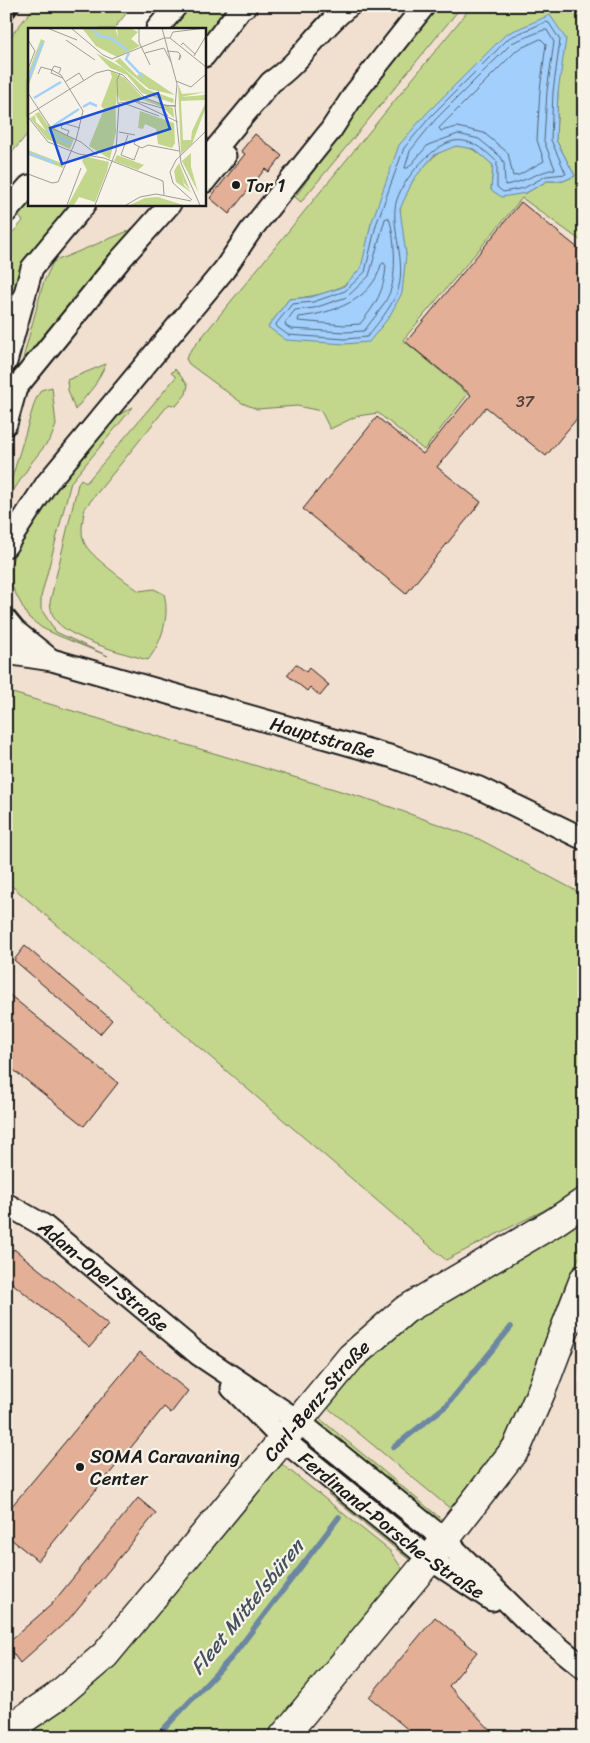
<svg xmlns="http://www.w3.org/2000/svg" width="590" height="1743" font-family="Sriracha,sans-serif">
<rect width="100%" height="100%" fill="#f7f3e8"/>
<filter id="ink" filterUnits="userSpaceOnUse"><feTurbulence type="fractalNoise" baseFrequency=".02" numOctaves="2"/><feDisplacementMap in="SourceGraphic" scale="10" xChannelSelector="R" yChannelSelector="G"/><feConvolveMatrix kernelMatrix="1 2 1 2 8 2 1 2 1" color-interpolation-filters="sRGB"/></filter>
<g filter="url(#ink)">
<g fill="#f1dfcf">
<polygon points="6,6 35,6 6,42"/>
<polygon points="235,6 584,6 584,895 479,839 374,801 6,691 6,337 73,204 204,204 204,44"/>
<polygon points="6,881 446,1260 562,1201 584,1184 584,1354 577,1381 584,1387 584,1737 6,1737"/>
</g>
<g fill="#c2d78c" stroke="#6f7a54" fill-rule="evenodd">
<polygon points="35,6 132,6 114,29 29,29 29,132 6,160 6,42"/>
<polygon points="187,6 235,6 204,44 204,29 168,29"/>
<polygon points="437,6 462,6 301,202 295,197 318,165 340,124"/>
<path d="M472,6H584V237L581,241L522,198L403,340L468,394L424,450L378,413L357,416L330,429L321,411L297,406L257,409L242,403L189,364L186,359L188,354ZM550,15L558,92L556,140L575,176L563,181H547L526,193L491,190L493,165C483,156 472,145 456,146C434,147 403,188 400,209C398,223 404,242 406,255L268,327L289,299C312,297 351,291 361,267C367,254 368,238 371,224Z"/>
<polygon points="29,201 29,204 73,204 6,337 6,240 23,221 18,215"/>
<polygon points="138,227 21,366 43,284 53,262"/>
<polygon points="106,364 95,385 75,410 68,390 67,380"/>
<path d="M175,369L188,385L186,394L176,406L169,404L85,508C83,519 80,531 84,542C89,556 127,582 139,591L154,589L164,594C170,616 162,642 148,660C125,654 74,640 58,623C52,617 51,610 50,602L78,484L81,479L86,483L176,377L171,373Z"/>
<polygon points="52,387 56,425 51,438 32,462 8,499 9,488 35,401 41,390"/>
<polygon points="133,407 71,482 41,597 41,609 56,632 108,656 59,636 42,628 28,617 10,583 11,564 26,524 111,419"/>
<polygon points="6,691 374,801 479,839 584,895 584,1184 562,1201 446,1260 6,881"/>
<polygon points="584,1212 584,1248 565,1286 515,1422 481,1474 452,1510 322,1403 367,1350"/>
<polygon points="313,1413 445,1522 440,1524 312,1420"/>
<polygon points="315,1447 406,1521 409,1525 406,1530 312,1451"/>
<polygon points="274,1461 283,1465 390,1551 403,1570 268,1737 11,1737"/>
<polygon points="335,1491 413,1556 412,1562 328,1494"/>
</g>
<polygon fill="#a2cffc" stroke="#6c87a2" points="550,15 566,39 558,92 556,140 575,176 563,181 547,181 526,193 502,197 491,190 493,165 474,149 456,146 434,155 413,180 400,209 406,255 402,293 389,317 369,342 345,344 286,340 268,327 289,299 311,297 343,287 361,268 371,224 399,145 427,113 506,34"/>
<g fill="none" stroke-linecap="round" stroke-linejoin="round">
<g stroke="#526476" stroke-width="1">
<path d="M546,22L549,23L560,40L553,92L551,140L566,174L546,176L524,188L503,192L497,187V162C487,152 471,138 454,141C431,145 396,186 395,209C393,237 407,265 397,293C390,309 378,323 367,337L345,339L288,335L277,327L276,324L292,304L313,302L345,291L365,272L376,225L404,148L431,116L509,38Z"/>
<path d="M544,30H547L554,42L547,91L544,141L555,169C537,172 523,183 505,185L504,163L501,157L479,139L458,134L428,145L408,168H405L410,151L435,120L512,43Z"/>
<polygon points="541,39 546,44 540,90 537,140 544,161 519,175 513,176 508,153 484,133 457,127 441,131 439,128 517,50"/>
<path d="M389,218C395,235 397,275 390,292C384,306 374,318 364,331L345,332L291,329L286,326L285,323L295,310L314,308L347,297L369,276L385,219Z"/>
<path d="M384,263L386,266C384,292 376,304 360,324L345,325L298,321L299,317C332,313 372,301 381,265Z"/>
</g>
<g stroke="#6c87a2" stroke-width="5.5">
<polyline points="394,1447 447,1405 511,1327"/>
<polyline points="156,1737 232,1657 339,1517"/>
</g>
</g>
<g fill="#e3af96" stroke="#1c1c1c">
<polygon points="255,134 282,156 269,172 265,169 229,214 210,198 245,154 241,151"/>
<polygon points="521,202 584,253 584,410 546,456 486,407 437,467 481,502 406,594 303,509 377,417 423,454 471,395 406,342"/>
<polygon points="296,664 306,672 309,668 329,685 320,696 310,687 307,691 287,675"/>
<polygon points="25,946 112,1020 100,1034 14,960"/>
<polygon points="6,992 118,1083 84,1126 6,1064"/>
<polygon points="14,1249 108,1325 90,1347 6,1278 6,1259"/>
<polygon points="140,1352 188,1391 171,1413 164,1407 38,1561 6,1535 6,1513"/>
<polygon points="138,1498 156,1513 69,1619 20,1663 6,1644 51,1605"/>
<polygon points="435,1617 477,1652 449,1686 497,1737 417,1737 369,1697"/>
</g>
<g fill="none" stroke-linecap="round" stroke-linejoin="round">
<g stroke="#1c1c1c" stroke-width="25">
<g id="minor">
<polyline points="157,29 176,6"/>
<polyline points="204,56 241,8 246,6"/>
<path d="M204,163L271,82C302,62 320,27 349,6"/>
<polyline points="204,182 225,156"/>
<polyline points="6,212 29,186"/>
<polyline points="6,362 32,268 85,204"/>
<polyline points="6,424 16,388 120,260 170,204"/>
<polyline points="6,546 47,483 224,270 251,230 331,130 355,93 424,6"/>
<polyline points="6,620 15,631 50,659"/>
<path id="s1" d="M6,653L52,660L393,757L479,788L584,839"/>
<path id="s2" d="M6,1204L43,1225L198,1354L298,1421L445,1540L530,1624L584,1668"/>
<path id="s3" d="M232,1388L282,1439L331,1479L430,1559L492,1600"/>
</g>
</g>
<g stroke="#1c1c1c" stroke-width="31">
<g id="tertiary">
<path id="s4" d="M6,1731L56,1697L105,1655L351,1357L405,1310L553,1223L584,1202"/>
<polyline points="283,1737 430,1559 517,1447 541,1392 584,1279"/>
</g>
</g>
<use href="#minor" stroke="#f7f3e8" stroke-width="21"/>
<use href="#tertiary" stroke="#f7f3e8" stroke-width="28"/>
<g stroke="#1c1c1c" stroke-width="5.5">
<polyline id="rail" points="6,24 19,6"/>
</g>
<use href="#rail" stroke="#f7f3e8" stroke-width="4" stroke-dasharray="11" stroke-linecap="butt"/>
</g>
</g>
<g fill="#1c1c1c" stroke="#f7f3e8" stroke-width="2">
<circle cx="236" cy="185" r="5"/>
<circle cx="80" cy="1467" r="5"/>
</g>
<g text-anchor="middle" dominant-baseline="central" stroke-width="4.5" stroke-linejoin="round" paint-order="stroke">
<g font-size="16" fill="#4e413a">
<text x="525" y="401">37</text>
</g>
<g font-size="19" fill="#1c1c1c" stroke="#f7f3e8" text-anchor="start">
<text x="246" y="185">Tor 1</text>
<text x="90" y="1456">SOMA Caravaning<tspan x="90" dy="22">Center</tspan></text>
</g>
<g font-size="19" fill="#1c1c1c" stroke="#f7f3e8">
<text stroke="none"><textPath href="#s1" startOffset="328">Hauptstraße</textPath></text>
<text stroke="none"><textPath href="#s2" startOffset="122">Adam-Opel-Straße</textPath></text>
<text stroke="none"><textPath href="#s4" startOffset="456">Carl-Benz-Straße</textPath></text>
<text stroke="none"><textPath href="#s3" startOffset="211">Ferdinand-Porsche-Straße</textPath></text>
</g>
<g font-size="20" font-style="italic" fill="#44525f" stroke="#f7f3e8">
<text transform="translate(247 1607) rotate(-51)">Fleet Mittelsbüren</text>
</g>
</g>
<g transform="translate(28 28)">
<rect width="178" height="178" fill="#f7f3e8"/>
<path d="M54,0H87L90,9L89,0H102L110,4L103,11L112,18L89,29L68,18ZM13,11L17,13L0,59V45ZM68,25L95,40L118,61L146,71L145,75L114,65L99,47L82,40ZM92,30L109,48L113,44L147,67L121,61L87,33ZM82,42L85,49L87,58L88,104L82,131L61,118L76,81L73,78L84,49ZM83,43L97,50L115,70L145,80L146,90L134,79L115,72L92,73L89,64L88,79ZM150,56L154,66L177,64L153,69L177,67V72L153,73L155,112H163L164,103L177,76L178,79L164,116L153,126ZM112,83L146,95L147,115L144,120L130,116L128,101L117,96L115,101L110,100ZM11,84L19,96L46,111L42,121L19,111L2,90L7,87L8,94L18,103L7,86ZM0,122L36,136L35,140L0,127ZM163,125V139L170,164L154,133ZM89,127L116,137L110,142L86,133ZM56,128L81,134L79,143L67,174L51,169L46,177H40L59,142L54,133ZM151,135L162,162L156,155L153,142L156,157L164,165L148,154L146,143ZM130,169L155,177H102L117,170Z" fill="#c2d78c"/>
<path fill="none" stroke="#a2cffc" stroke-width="2.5" d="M64,0L71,8L83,10L99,22M101,25L98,31L115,49M0,53L15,14M6,70L33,54M55,79L62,75L69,78M25,98L51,81M18,102L43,116M0,125L27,135"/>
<path fill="none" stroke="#9f9d96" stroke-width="1" d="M19,0L49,12M43,0L75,27L84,31L136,10M114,0L111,1V14L122,37M134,0L149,56L147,79L153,135L172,177M136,10H142L178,39M142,10L145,4L178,0M0,12L7,23L0,41M38,12L67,32M153,17L155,15L167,26M139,23L150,24L152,26V27L153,28L151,32L152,27M117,25L136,20L143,34M166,28L178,8M10,46L13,39L24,42L26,38L33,40L31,45M148,53L163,59L178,46M37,54L51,45L56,53M0,65L23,100L53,114L69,127M105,72L134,80L140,88M90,76L89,52L92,45M98,76L131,88M0,87L68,45L80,42L95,47L117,70L139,78H148L136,77M0,89L20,114L51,126L76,130L135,153L136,167M91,104L107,107M100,107L93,127L106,132L111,119M39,108L41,103L33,100L35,95L52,100M107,113L106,116L114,120L120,117L151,123M0,146L24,155L30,154L48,112L55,83L33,47L24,42L23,45L35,50M164,172L145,155L142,144L148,132L178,103M39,177L53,140M67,177L88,123L91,75L106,73L150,94M98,177L112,169L128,166L163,173"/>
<path fill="#1d4ed8" fill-opacity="0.15" stroke="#1d4ed8" stroke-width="2.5" d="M130,65L142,101L34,136L22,100Z"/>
<rect width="178" height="178" fill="none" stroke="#1c1c1c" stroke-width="2.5"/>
</g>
<rect width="590" height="1743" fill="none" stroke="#f7f3e8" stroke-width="25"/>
<rect x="12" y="12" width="565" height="1718" fill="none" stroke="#1c1c1c" stroke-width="2" filter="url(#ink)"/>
</svg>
